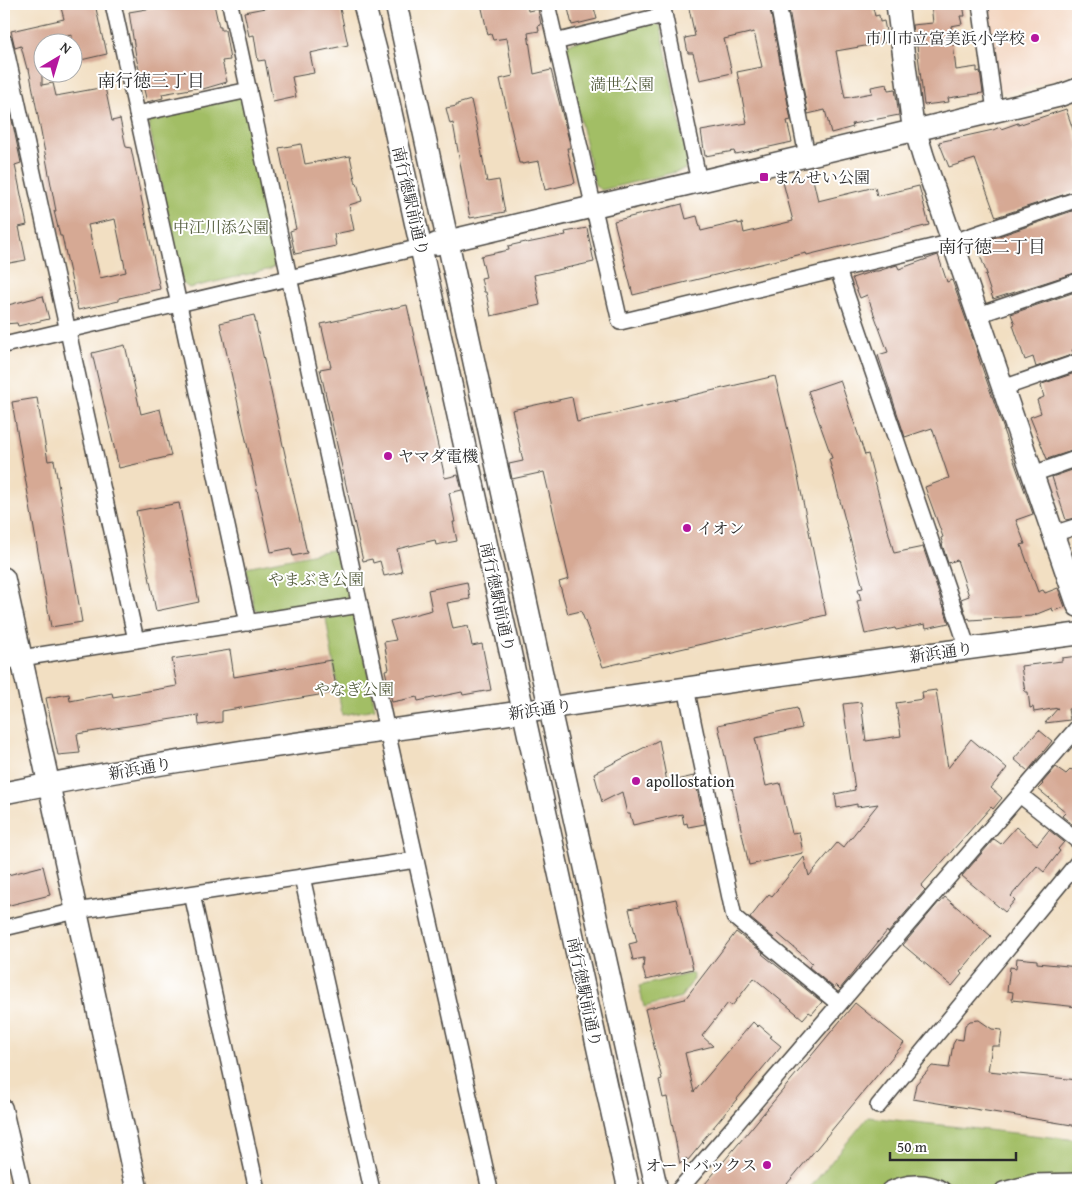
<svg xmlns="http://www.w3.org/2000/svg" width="1082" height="1194" font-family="'Gentium Book Plus','Noto Serif JP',serif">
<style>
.built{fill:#f3d4be}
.green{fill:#a2be65;stroke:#667448}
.building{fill:#d6a994;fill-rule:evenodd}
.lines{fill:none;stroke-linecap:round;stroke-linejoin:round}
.street-casing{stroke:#494642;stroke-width:18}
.secondary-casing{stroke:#494642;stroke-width:24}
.street{stroke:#fff;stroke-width:15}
.secondary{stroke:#fff;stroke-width:21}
.poi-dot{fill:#b5179e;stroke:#fff;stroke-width:2}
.labels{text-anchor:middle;stroke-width:4;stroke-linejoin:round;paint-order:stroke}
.poi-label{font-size:16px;fill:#2b2b2b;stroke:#fff;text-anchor:start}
.park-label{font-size:16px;fill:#555e3f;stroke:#fff}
.street-label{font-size:16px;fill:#2b2b2b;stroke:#fff}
.neighbourhood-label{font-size:18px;fill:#2b2b2b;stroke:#fff}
</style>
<rect width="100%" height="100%" fill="#fff"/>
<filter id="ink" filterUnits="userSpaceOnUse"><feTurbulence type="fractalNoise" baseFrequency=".02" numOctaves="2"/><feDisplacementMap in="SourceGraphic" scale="10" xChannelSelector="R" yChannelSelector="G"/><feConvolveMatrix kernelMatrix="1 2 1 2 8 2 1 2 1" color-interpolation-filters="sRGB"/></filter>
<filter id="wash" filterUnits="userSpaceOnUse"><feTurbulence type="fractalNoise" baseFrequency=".0096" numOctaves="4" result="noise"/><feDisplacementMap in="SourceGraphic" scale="20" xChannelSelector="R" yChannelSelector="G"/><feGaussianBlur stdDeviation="1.12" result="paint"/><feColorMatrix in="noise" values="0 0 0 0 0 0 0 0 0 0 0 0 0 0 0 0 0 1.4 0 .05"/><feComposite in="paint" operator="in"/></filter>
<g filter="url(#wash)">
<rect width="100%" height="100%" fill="#f2dfc2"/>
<!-- built -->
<polygon class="built" points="987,4 1078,4 1078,72 1045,83 1005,93 998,88"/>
<!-- green -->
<g class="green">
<polygon points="655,22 661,27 688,164 684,170 602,190 595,186 564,49 567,44"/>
<polygon points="237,96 244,101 278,262 271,269 189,288 182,283 148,120 152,115"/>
<polygon points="341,548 350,593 345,600 261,613 254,608 246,567"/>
<polygon points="351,613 357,619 375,709 342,715 326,618"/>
<polygon points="693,973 694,979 681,997 644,1007 639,986"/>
<polygon points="868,1117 1078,1140 1078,1190 808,1190"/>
</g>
<g id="blocks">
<!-- building -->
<g class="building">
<path d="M60 4H95L103 40H104L107 54 72 62V35L42 41V85L53 83 56 96 105 87 112 121 120 119 126 147 131 148 160 289 119 298V301L78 310 62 236H60L54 211H56L29 69H27L21 46 15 48 11 31 64 19ZM115 219 126 272 100 278 88 225Z"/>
<polygon points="176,4 214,4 219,27 221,27 221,30 225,30 230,60 222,61 227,82 203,89 202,87 162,94 163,98 147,102 136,57 129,12"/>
<polygon points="270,4 339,4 348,45 310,53 314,73 292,77 296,97 273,102 265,60 258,61 254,35 249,36 244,12 270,7"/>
<polygon points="481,4 527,4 528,11 538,9 541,25 538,26 539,31 528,33 534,74 551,70 570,144 570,148 567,148 575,183 545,190 539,161 522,164 522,163 519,163 500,79 513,76 507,38 493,40 491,34 488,35"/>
<polygon points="567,4 593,4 597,19 572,25"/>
<polygon points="688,4 769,4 791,120 787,121 792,142 747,152 735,154 734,151 705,156 701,131 747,123 737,72 762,67 754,32 724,39 732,73 700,80 693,53 688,53 685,38 695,36"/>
<polygon points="788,4 872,4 875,16 879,15 880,22 884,21 888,42 836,51 845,98 872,93 871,87 887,84 888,90 895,89 899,115 852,124 853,127 831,133 825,110 808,114"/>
<polygon points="931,4 963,4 965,16 960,16 962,24 951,26 956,70 977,67 977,72 980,71 983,93 948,98 949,102 924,105 917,46 915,46 912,25 933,23"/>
<polygon points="471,100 477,127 487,182 499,180 505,212 470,218 453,123 450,124 446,108 457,106 457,104"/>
<polygon points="4,106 9,106 21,163 15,165 27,225 19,227 26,260 4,264"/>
<polygon points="1066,109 1078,144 1078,190 996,217 975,159 949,167 939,142 993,130 1000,127 1001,129 1018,123 1018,125"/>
<polygon points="301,144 305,164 350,156 356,184 357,183 362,201 349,205 354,230 334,234 336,246 295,254 290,231 296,229 279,148"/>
<polygon points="812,175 818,201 875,187 877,196 919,186 929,225 807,255 806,253 633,295 614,221 682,204 686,219 697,216 701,231 738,222 738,224 742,223 744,233 793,221 783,182"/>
<polygon points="1078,209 1078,272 993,299 985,275 987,274 976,244"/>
<polygon points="587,228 594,262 534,275 540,305 491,316 486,292 484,292 481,278 486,277 481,256 509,250 508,246 526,242 527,243 566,235 565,232"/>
<polygon points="938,255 947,282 952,280 979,356 978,356 1004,430 1003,430 1033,514 1016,520 1025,544 1021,545 1038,592 1043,590 1045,593 1058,588 1065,607 1053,611 1052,608 1032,616 970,620 969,618 967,619 961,599 969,596 957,560 948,563 942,544 943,544 941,538 943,537 925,487 949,478 932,428 905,437 878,355 888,352 867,295 860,298 852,278 874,271 878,271 897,265 899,269"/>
<polygon points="1078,291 1078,347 1072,350 1074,354 1036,367 1033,357 1025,360 1013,325 1015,324 1011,314"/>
<polygon points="43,296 49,319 18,326 17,323 4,324 4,306"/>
<polygon points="407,305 445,478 458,475 462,490 449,493 455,522 453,522 457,541 436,545 435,540 397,549 402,572 384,576 380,561 373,563 372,559 363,561 320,369 331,367 321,324"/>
<polygon points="254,315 307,553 293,556 291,548 271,552 220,323"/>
<polygon points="125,345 141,414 160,409 171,456 119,468 92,353"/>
<polygon points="1078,372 1078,449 1047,459 1030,417 1041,413 1037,400 1044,397 1041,386 1042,385 1042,384"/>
<polygon points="775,376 792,447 826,615 603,667 581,611 568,614 559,582 569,579 544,472 512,479 509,464 523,461 512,410 572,397 577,422"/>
<polygon points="840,380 865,455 868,454 894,553 923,547 940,597 942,606 943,605 949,623 926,628 925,624 896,630 895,628 865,634 857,601 861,600 858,589 863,588 829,459 832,458 808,391"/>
<polygon points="37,398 48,461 54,460 82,622 51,627 12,402"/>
<polygon points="1078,468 1078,517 1066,520 1052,477"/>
<polygon points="179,503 199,602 156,611 136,511"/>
<polygon points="467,582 470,599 447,603 453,629 468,626 472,646 482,644 491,690 463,695 462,692 418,701 417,697 392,702 385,670 389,669 384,642 396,640 390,621 432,610 428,590"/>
<polygon points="230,650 234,677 331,660 337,692 222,711 222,722 199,725 198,715 77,734 80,753 58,755 46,698 69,694 70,701 112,693 113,697 177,686 172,659"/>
<polygon points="1078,656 1078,708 1068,709 1070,720 1045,723 1058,708 1034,712 1033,707 1030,708 1028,692 1025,692 1021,666 1062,661 1062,658"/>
<polygon points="936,690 948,768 971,739 984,750 985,749 1007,768 991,788 1002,798 993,809 991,807 921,886 925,890 888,933 887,931 840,989 836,985 834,988 809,967 812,963 778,934 774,938 750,918 758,908 757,908 769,894 772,896 804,857 809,876 837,843 843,848 878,804 857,807 857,804 837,808 835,794 855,790 843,704 861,702 866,741 901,736 896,703 923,699 922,692"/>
<polygon points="797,708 802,728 755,738 766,786 780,783 792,833 799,832 803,853 749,865 718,725"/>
<polygon points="1039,730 1052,741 1028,771 1014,759"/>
<polygon points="659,740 667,782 694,776 705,824 688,827 687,823 684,824 682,814 633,825 630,814 627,814 622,792 602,802 594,773"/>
<polygon points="1056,767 1066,774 1071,769 1078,775 1078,827 1077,828 1062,816 1066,812 1038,789 1043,784 1042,783"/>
<polygon points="1016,827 1037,845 1049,830 1064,842 1058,849 1060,851 1044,872 1037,866 1011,896 1015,900 1005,912 962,876 994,839 1001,844"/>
<polygon points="43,866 50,895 6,906 4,898 4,876"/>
<polygon points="945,897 991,936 960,972 962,974 952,986 903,945 939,902 940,903"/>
<polygon points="676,899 693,969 646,980 643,969 644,958 633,960 629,944 637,942 629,909"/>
<polygon points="736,932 763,953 762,954 822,1002 812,1014 809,1012 803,1019 754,978 732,1006 728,1003 702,1036 713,1046 685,1053 694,1092 753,1022 758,1027 759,1025 772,1036 770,1037 781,1046 702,1141 703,1142 688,1160 686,1158 680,1164 667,1097 663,1098 659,1080 662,1079 645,1009 685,999"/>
<polygon points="1017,958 1037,960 1037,963 1078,967 1078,1007 1012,1000 1013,992 1007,991 1010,967 1016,968"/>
<polygon points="855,1003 904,1043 782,1190 700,1190"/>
<polygon points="979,1020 992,1029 1002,1030 1000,1046 992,1046 988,1071 1078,1080 1078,1126 913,1099 916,1084 932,1066 949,1068 953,1044 956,1039 963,1040 965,1025 970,1021"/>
</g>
</g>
</g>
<g filter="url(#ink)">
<use href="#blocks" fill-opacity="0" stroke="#494642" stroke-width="1"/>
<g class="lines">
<!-- street casing -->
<g class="street-casing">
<g id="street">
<polyline points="113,4 176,291 248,623"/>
<polyline points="230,4 387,731 490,1190"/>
<polyline points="547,4 620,322 953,242 1078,199"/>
<polyline points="662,4 699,182"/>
<polyline points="778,4 807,156"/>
<polyline points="980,4 995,111"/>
<polyline points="4,41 136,640"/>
<polyline points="555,42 664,15"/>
<polyline points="137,114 249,90"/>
<polyline points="838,270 968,649"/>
<polyline points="978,315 1078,281"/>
<polyline points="4,345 421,247"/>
<polyline points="1003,388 1078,362"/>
<polyline points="1033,474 1078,458"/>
<polyline points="1053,534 1078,526"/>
<polyline points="4,662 21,658 360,605"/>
<polyline points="686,688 734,917 839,1004"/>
<polyline points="1020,795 1078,841"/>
<polyline points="302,877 372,1190"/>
<polyline points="192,894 257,1190"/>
<polyline points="4,928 76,911 416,860"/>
<polyline points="878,1106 1078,862"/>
<polyline points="4,1107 23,1190"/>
<polyline points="679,1190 1078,727"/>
<path d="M889 1190C906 1181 927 1180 943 1190"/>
<polyline points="1003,1190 1034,1182 1078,1181"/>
</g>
</g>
<!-- secondary casing -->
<g class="secondary-casing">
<g id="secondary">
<polyline points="364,4 385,85 629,1190"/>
<polyline points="396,4 544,683 657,1190"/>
<polyline points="897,4 912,119 923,156 1078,606"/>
<polyline points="436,244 1017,106 1059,96 1078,89"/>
<polyline points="4,578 137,1190"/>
<path d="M4 793C175 758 348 736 521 712 707 685 892 658 1078 634"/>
</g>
</g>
<!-- street -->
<use href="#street" class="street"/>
<!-- secondary -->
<use href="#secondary" class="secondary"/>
</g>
</g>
<!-- markers -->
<g class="poi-dot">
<circle cx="1035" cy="38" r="5"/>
<rect x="759" y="172" width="10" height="10" rx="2.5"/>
<circle cx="388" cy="456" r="5"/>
<circle cx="687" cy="528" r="5"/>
<circle cx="636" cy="781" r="5"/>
<circle cx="767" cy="1165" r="5"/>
</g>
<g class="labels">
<!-- poi labels -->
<g class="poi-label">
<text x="1025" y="44" text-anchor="end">市川市立富美浜小学校</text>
<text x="774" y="183">まんせい公園</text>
<text x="398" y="462">ヤマダ電機</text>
<text x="697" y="534">イオン</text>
<text x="646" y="787">apollostation</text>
<text x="757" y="1171" text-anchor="end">オートバックス</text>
</g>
<!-- park labels -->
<g class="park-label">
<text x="622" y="90">満世公園</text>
<text x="221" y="233">中江川添公園</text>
<text x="316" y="585">やまぶき公園</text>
<text x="354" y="695">やなぎ公園</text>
</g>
<!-- street labels -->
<g class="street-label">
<text transform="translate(411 201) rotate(77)" y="6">南行徳駅前通り</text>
<text transform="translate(498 597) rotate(78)" y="6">南行徳駅前通り</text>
<text transform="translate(941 652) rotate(-8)" y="6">新浜通り</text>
<text transform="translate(540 709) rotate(-8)" y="6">新浜通り</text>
<text transform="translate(140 768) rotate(-10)" y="6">新浜通り</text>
<text transform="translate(585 992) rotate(78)" y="6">南行徳駅前通り</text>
</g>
<!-- neighbourhood labels -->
<g class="neighbourhood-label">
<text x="151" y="87">南行徳三丁目</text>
<text x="992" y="253">南行徳二丁目</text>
</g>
</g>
<!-- margin -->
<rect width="1082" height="1194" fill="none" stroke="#fff" stroke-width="20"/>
<!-- north arrow -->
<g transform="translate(58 58) rotate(38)"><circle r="24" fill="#ffffff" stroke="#aaaaaa"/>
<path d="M0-4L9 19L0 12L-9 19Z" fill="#b5179e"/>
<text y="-8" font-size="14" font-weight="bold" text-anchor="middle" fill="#2b2b2b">N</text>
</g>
<!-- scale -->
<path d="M890 1152v8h126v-8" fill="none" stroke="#2b2b2b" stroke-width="2.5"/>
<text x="897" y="1152" font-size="15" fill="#2b2b2b" stroke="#ffffff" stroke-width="4" paint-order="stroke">50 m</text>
</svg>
